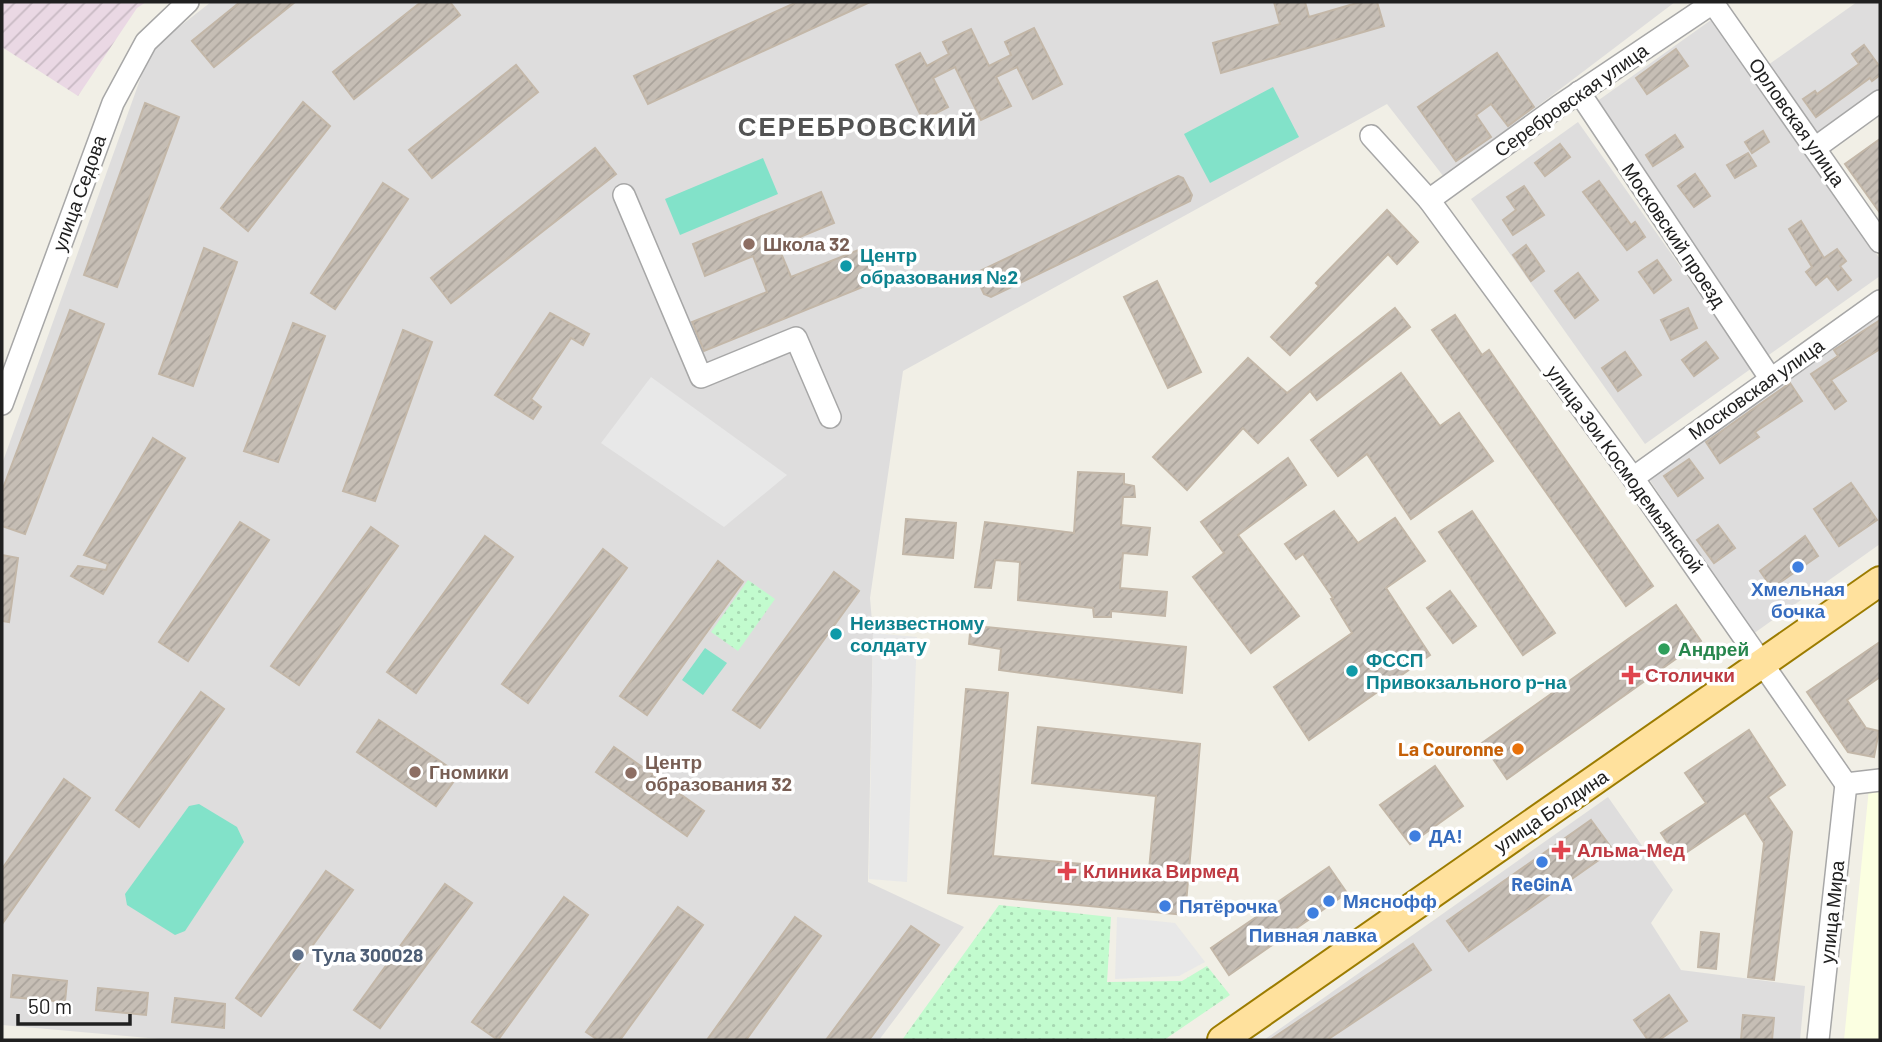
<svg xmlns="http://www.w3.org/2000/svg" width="1882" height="1042" font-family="Barlow,sans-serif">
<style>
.residential{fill:#dedddd}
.industrial{fill:url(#industrial-furrows)}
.education{fill:#fbffe1}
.park{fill:url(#park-dots)}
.pitch{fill:#82e2c9}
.parking{fill:#e8e8e8}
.building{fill:url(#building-hatch);stroke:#c3b7a8;stroke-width:2}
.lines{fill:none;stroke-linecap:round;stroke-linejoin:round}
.minor-casing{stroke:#a7a7a7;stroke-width:24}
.major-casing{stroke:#9c7c00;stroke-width:32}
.minor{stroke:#fff;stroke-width:21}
.major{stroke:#ffe19d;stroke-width:28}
.education-dot{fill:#8d6e63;stroke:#fff;stroke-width:2.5}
.culture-dot{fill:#0f9aa8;stroke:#fff;stroke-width:2.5}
.shop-dot{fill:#3f7fe0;stroke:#fff;stroke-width:2.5}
.leisure-dot{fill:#2e9e5b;stroke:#fff;stroke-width:2.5}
.health-dot{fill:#e0444e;stroke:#fff;stroke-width:2.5}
.food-dot{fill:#e8710a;stroke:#fff;stroke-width:2.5}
.service-dot{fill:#5c6f8a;stroke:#fff;stroke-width:2.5}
.labels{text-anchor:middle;stroke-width:7;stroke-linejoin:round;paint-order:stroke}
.street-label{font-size:19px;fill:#202020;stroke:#fff}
.education-label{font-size:19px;font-weight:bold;fill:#785e54;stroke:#fff;text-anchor:start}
.culture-label{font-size:19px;font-weight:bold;fill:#0d838f;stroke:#fff;text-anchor:start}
.shop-label{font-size:19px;font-weight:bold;fill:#366cbe;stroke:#fff}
.leisure-label{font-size:19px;font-weight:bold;fill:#27864d;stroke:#fff;text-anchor:start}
.health-label{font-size:19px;font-weight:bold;fill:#be3a42;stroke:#fff;text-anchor:start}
.food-label{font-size:19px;font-weight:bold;fill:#c56008;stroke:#fff;text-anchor:end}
.service-label{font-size:19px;font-weight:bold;fill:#4e5e75;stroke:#fff;text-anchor:start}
.district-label{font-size:26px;font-weight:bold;letter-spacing:2px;fill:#535353;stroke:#fff}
</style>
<defs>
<pattern id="industrial-furrows" width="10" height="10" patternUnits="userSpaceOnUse" patternTransform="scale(1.75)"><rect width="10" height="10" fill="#ead8e4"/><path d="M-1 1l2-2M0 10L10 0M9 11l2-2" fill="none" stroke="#c8b9c3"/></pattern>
<pattern id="park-dots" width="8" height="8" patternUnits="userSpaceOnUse" patternTransform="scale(1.75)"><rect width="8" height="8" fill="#c2fbce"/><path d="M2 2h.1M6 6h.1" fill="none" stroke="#a6d7b1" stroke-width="1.8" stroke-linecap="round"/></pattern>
<pattern id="building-hatch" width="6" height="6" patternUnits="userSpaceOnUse" patternTransform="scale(1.75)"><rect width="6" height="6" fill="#c6beb5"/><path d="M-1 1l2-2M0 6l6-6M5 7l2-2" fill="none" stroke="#aaa39b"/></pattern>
</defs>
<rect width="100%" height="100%" fill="#f1efe6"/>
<!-- residential -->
<g class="residential">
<polygon points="211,2 1675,2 1444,177 1387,104 903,371 870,598 873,633 868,882 964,927 879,1040 171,1040 2,1025 2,464 151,49"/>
<polygon points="1857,2 1880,2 1880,95 1820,138 1768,65"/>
<polygon points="1711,20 1880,259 1880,276 1766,357 1589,107"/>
<polygon points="1578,122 1752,368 1645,444 1471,199"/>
<polygon points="1880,310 1880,544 1753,634 1647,476"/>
<polygon points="1608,797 1673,890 1651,923 1681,970 1805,986 1800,1040 1264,1040"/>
</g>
<!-- industrial -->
<polygon class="industrial" points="2,2 146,2 137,8 78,96 2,47"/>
<!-- education -->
<polygon class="education" points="1869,788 1880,789 1880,1040 1844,1040"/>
<!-- park -->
<g class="park">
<polygon points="748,580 775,599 738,651 711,632"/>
<polygon points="999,905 1111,917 1107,982 1182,981 1207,966 1230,995 1164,1040 902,1040"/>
</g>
<!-- pitch -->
<g class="pitch">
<polygon points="1273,87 1299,137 1210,183 1184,134"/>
<polygon points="763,158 778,194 680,235 665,199"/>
<polygon points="705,648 727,663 703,695 682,680"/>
<polygon points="199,804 237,827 244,842 185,931 175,935 127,905 125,894 189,806"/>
</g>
<!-- parking -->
<g class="parking">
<polygon points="651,377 787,475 724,527 601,443"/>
<polygon points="873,633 917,637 907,882 869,879"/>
<polygon points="1117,917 1175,923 1205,962 1179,976 1115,979"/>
</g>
<!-- building -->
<g class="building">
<polygon points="240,2 295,2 214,67 192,41"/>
<polygon points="421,2 450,2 460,15 354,99 333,72"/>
<polygon points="797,2 870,2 648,104 634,76"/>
<polygon points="1274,2 1305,2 1309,17 1360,2 1377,2 1384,26 1221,73 1213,43 1280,24"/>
<polygon points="1034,28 1062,84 1033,99 1017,67 996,77 1011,106 981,120 955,67 933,78 948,107 923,120 896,65 920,53 927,66 949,54 943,42 971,29 989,66 1011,55 1005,42"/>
<polygon points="1864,45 1880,67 1880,75 1872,81 1870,78 1816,117 1803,99 1815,91 1817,94 1859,64 1852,54"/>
<polygon points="1676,49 1688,66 1647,94 1636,78"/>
<polygon points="1497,53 1534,107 1508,126 1491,104 1476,115 1491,137 1456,161 1418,107"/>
<polygon points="516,65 538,92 432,178 409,150"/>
<polygon points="303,102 330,126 248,231 221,208"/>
<polygon points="145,103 179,117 117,287 84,275"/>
<polygon points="1763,131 1769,142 1752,153 1745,142"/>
<polygon points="1675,135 1683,147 1653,166 1646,155"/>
<polygon points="1880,139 1880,213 1845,164"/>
<polygon points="1560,144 1570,157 1545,176 1535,163"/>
<polygon points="595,148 616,174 451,303 431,278"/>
<polygon points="1748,153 1756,166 1735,178 1727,165"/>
<polygon points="1695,174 1710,196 1694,207 1678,186"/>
<polygon points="1178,176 1183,178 1192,195 1190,201 991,297 984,294 977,279 978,272"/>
<polygon points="1599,181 1631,225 1635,222 1645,237 1627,250 1583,192"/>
<polygon points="383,183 408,199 335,309 311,293"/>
<polygon points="1524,186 1544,215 1513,235 1503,220 1516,210 1507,197"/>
<polygon points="821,192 834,223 778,246 791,277 866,247 880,280 704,351 692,322 767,292 753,256 705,276 693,244"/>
<polygon points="1387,210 1418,242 1397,264 1388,254 1290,355 1271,337 1319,286 1316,283"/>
<polygon points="1801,221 1824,258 1837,249 1846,261 1840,266 1851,280 1838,290 1827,276 1816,285 1806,272 1812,267 1789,229"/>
<polygon points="1526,245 1544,271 1531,281 1513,255"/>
<polygon points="204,248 237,262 193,386 159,374"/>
<polygon points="1657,260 1671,280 1654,293 1639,272"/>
<polygon points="1578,273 1598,300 1575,318 1555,291"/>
<polygon points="1157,281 1201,372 1168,388 1124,297"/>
<polygon points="1395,308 1410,327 1317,400 1310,391 1258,443 1243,428 1187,490 1153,457 1248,358 1287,393"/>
<polygon points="1688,308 1697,328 1671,340 1661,320"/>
<polygon points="70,310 104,324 25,534 2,526 2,491"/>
<polygon points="550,313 589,334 583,345 571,338 531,399 541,407 533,419 495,395"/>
<polygon points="1455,315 1482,355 1489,350 1653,586 1626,606 1432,330"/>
<polygon points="1880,320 1880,349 1831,380 1846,401 1835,409 1811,374 1838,356 1834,350"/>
<polygon points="293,323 325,336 278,462 244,451"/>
<polygon points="403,330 432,342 375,501 343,491"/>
<polygon points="1706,342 1718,358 1694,376 1682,360"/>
<polygon points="1625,352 1641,375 1618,391 1602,368"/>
<polygon points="1401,373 1440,426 1459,413 1493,461 1411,519 1367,454 1338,476 1311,440"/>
<polygon points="1790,383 1802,401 1755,432 1759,437 1720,463 1706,442"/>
<polygon points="153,438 185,458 103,594 71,576 78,566 106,570 108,564 84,555"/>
<polygon points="1288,458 1306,485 1238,535 1299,616 1251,653 1193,577 1224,553 1201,522"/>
<polygon points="1689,459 1703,478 1678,496 1664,476"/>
<polygon points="1078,472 1124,474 1124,484 1134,486 1135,497 1123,497 1121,525 1150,528 1147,555 1123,553 1120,588 1167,592 1165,616 1111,611 1111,617 1094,617 1093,608 1018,600 1020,562 995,560 991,588 975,587 985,522 1074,533"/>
<polygon points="1851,483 1877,520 1839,546 1814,509"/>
<polygon points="1334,511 1358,543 1395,518 1425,561 1386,588 1430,655 1309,740 1274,687 1352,633 1331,599 1333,598 1303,554 1296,559 1285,544"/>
<polygon points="1472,511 1555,633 1523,655 1439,532"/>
<polygon points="906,519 956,523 953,558 903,554"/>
<polygon points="240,522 269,540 188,661 159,642"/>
<polygon points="1718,525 1735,548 1714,563 1697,540"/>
<polygon points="371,527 398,546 299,685 271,666"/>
<polygon points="485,536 513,557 416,693 387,672"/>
<polygon points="1805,536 1818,556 1772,588 1760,571"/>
<polygon points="603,549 627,568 528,703 502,684"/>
<polygon points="2,555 18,558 9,622 2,621"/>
<polygon points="718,561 743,582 647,715 620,696"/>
<polygon points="834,572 859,591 760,728 733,710"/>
<polygon points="1450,591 1476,626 1453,643 1427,608"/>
<polygon points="1676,605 1701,641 1507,779 1482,743"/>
<polygon points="971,623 986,627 1186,647 1182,693 999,670 1001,649 969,644"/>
<polygon points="1880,642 1880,677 1847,700 1866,728 1879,731 1874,757 1848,752 1807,692"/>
<polygon points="966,689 1008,693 993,856 1149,870 1156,796 1032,783 1038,727 1200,744 1185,915 948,893"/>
<polygon points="201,692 224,709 139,827 116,810"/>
<polygon points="379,720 459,774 436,806 357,752"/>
<polygon points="1749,730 1785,785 1768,797 1792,832 1774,980 1748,977 1764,843 1745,813 1678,858 1661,833 1706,803 1685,773"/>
<polygon points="614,747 704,811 687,836 596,772"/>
<polygon points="1435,766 1463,806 1410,844 1380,805"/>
<polygon points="64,779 90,798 2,924 2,869"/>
<polygon points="1591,820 1613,850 1469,951 1447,921"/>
<polygon points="1329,867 1347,893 1229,975 1211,948"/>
<polygon points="326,871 353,890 261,1016 236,998"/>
<polygon points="445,884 472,903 380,1028 354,1010"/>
<polygon points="564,897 588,915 498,1040 472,1022"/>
<polygon points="678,907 703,925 620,1040 598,1040 586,1032"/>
<polygon points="795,917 821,936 746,1040 707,1040"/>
<polygon points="911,926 939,945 869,1040 826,1040"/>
<polygon points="1701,932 1719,934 1716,969 1698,967"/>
<polygon points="1413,944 1431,970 1372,1010 1327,1040 1270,1040"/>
<polygon points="13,975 67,981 65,1002 11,997"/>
<polygon points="98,988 148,993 146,1015 96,1010"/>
<polygon points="1669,995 1687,1021 1659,1040 1648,1040 1634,1020"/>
<polygon points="175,998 225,1004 224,1028 172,1022"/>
<polygon points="1743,1015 1774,1018 1772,1040 1741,1040"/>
</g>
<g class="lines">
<!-- minor casing -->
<g class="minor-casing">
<g id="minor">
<polyline points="1713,3 1880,242"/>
<polyline points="1579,92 1770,378"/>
<polyline points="1371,136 1429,200 1633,478 1846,784"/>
<polyline points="1815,148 1880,101"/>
<polyline points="624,195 701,377 796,338 830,417"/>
<polyline points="1429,200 1559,106 1714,2"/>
<polyline points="2,404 113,103 146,42 188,2"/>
<polyline points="1633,478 1880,301"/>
<polyline points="1846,784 1880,780"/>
<polyline points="1818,1040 1846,784"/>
</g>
</g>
<!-- major casing -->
<g class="major-casing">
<polyline id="major" points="1222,1040 1880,581"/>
</g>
<!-- minor -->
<use href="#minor" class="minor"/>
<!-- major -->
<use href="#major" class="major"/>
</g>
<!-- markers -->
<g class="education-dot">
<circle cx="749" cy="244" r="7"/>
<circle cx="415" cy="772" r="7"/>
<circle cx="631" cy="773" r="7"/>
</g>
<g class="culture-dot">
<circle cx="846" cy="266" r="7"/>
<circle cx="836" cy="634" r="7"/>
<circle cx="1352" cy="671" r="7"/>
</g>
<g class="shop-dot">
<circle cx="1798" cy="567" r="7"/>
<circle cx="1415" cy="836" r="7"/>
<circle cx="1542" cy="862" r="7"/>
<circle cx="1329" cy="901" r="7"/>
<circle cx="1165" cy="906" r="7"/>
<circle cx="1313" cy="913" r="7"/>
</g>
<circle class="leisure-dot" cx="1664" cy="649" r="7"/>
<g class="health-dot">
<path d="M1627.5 664.5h7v7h7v7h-7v7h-7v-7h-7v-7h7z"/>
<path d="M1557.5 839.5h7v7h7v7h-7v7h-7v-7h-7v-7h7z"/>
<path d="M1063.5 860.5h7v7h7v7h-7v7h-7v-7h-7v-7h7z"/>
</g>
<circle class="food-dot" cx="1518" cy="749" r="7"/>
<circle class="service-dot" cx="298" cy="955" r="7"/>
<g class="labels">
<!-- street labels -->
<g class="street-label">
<text transform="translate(1571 100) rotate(-35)" y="7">Серебровская улица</text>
<text transform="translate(1797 122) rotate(55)" y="7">Орловская улица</text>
<text transform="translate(79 193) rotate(-70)" y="7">улица Седова</text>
<text transform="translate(1674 235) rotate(56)" y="7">Московский проезд</text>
<text transform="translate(1756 389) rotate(-35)" y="7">Московская улица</text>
<text transform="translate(1625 469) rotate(54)" y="7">улица Зои Космодемьянской</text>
<text transform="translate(1551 811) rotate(-34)" y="7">улица Болдина</text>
<text transform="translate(1832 912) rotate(-84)" y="7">улица Мира</text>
</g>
<!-- education labels -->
<g class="education-label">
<text x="763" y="251">Школа 32</text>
<text x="645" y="769">Центр<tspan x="645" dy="22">образования 32</tspan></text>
<text x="429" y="779">Гномики</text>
</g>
<!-- culture labels -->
<g class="culture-label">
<text x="860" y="262">Центр<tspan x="860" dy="22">образования №2</tspan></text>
<text x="850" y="630">Неизвестному<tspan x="850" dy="22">солдату</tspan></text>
<text x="1366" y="667">ФССП<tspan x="1366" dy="22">Привокзального р-на</tspan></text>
</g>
<!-- shop labels -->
<g class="shop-label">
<text x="1798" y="596">Хмельная<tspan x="1798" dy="22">бочка</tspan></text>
<text x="1429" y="843" text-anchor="start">ДА!</text>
<text x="1542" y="891">ReGinA</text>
<text x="1343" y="908" text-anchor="start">Мяснофф</text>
<text x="1179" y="913" text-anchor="start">Пятёрочка</text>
<text x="1313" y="942">Пивная лавка</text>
</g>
<!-- leisure labels -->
<g class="leisure-label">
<text x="1678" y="656">Андрей</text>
</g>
<!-- health labels -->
<g class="health-label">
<text x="1645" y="682">Столички</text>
<text x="1577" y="857">Альма-Мед</text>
<text x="1083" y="878">Клиника Вирмед</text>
</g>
<!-- food labels -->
<g class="food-label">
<text x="1504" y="756">La Couronne</text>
</g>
<!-- service labels -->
<g class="service-label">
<text x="312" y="962">Тула 300028</text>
</g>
<!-- district labels -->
<g class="district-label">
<text x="858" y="136">СЕРЕБРОВСКИЙ</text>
</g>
</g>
<!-- border -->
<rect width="1882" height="1042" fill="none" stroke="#202020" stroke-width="7"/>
<!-- scale -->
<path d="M18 1014v10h112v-10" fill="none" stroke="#202020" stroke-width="3.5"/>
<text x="28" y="1014" font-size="21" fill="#202020" stroke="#ffffff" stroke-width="5" paint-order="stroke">50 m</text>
</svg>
